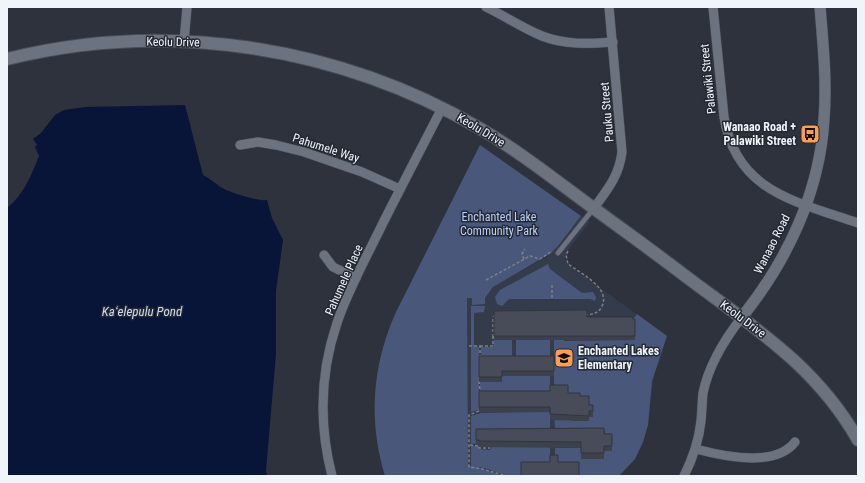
<svg xmlns="http://www.w3.org/2000/svg" width="865" height="483" font-family="'Roboto Condensed',sans-serif">
<style>
.built{fill:#343b4b}
.green{fill:#49577a}
.water{fill:#091538}
.lines{fill:none;stroke-linecap:round;stroke-linejoin:round}
.service-casing{stroke:#4a4e57;stroke-width:6}
.minor-casing{stroke:#4a4e57;stroke-width:10}
.tertiary-casing{stroke:#4a4e57;stroke-width:12}
.secondary-casing{stroke:#4a4e57;stroke-width:14}
.path{stroke:#7b8088;stroke-width:1.5;stroke-dasharray:3 2;stroke-linecap:butt}
.service{stroke:#6d727f;stroke-width:4.5}
.minor{stroke:#6d727f;stroke-width:9}
.tertiary{stroke:#6d727f;stroke-width:11}
.secondary{stroke:#6d727f;stroke-width:12}
.wall{fill:#3d414c}
.building{fill:#474c58;stroke:#32353e}
.labels{text-anchor:middle;stroke-width:3;stroke-linejoin:round;paint-order:stroke}
.street-label{font-size:12px;fill:#f0f4fb;stroke:#232832}
.poi-label{font-size:12px;font-weight:bold;fill:#f0f4fb;stroke:#232832;text-anchor:end}
.park-label{font-size:12px;fill:#bdd0f9;stroke:#232832}
.water-label{font-size:13px;font-style:italic;fill:#cfdcf8;stroke:#232832}
</style>
<rect width="100%" height="100%" fill="#2d323c"/>
<!-- built -->
<polygon class="built" points="581,216 590,222 567,251 565,257 566,263 667,336 653,380 648,425 643,442 635,459 619,476 467,476 467,298 486,298 490,290 497,284 546,257 558,246"/>
<!-- green -->
<g class="green">
<path d="M480 145 581 216 558 246 551 253 493 287 485 298V304L472 305V298H467L468 465 471 466V446H479V449L490 450 491 447H550V467C538 471 523 478 510 476 499 474 489 468 477 467L504 476H385C368 421 372 365 396 312Z"/>
<polygon points="548,264 550,269 582,293 593,292 596,297 595,301 590,299 509,299 502,306 497,304 495,297 500,290"/>
<polygon points="471,306 485,306 484,312 474,313 474,346 479,347 479,410 471,412"/>
<polygon points="637,314 667,336 652,381 648,425 643,442 635,459 619,476 579,476 558,467 555,460 555,448 581,448 581,459 604,459 604,451 612,451 612,439 605,438 605,431 555,431 554,402 572,421 589,421 554,398 554,320 564,341 635,340 631,321"/>
<polygon points="494,340 512,340 512,361 481,361 481,347 493,347"/>
<rect x="516" y="340" width="34" height="21"/>
<polygon points="502,376 550,376 550,397 480,397 480,382 501,382"/>
<polygon points="550,412 550,434 471,444 471,416 481,413"/>
</g>
<!-- water -->
<path class="water" d="M185 105 203 175C209 178 214 182 219 186 225 191 259 202 267 200L272 218 283 240 276 291V354L266 470 267 476H7V208C23 196 32 174 39 156L35 147 37 145 33 139 41 133 55 115 64 110 85 107Z"/>
<g class="lines">
<!-- service casing -->
<g class="service-casing">
<polyline id="service" points="558,253 594,208"/>
</g>
<!-- minor casing -->
<g class="minor-casing">
<g id="minor">
<path d="M486 7C505 16 522 28 542 36 565 45 589 44 613 42"/>
<path d="M713 7 724 117C736 192 797 202 858 223"/>
<polyline points="184,42 187,7"/>
<polyline points="240,145 258,142 276,145 304,152 362,172 400,189"/>
<path d="M594 208C608 189 619 176 622 152L609 7"/>
<polyline points="324,255 333,267 356,278"/>
<path d="M696 449C722 456 775 468 795 442"/>
<path d="M332 476C319 425 320 373 337 323 348 290 366 258 381 227 401 187 422 147 442 108"/>
<path d="M684 476C693 458 699 440 701 421 702 412 702 402 703 393 709 364 724 340 742 317"/>
</g>
</g>
<!-- tertiary casing -->
<g class="tertiary-casing">
<path id="tertiary" d="M742 317C787 261 820 192 824 119 827 82 823 44 820 7"/>
</g>
<!-- secondary casing -->
<g class="secondary-casing">
<path id="secondary" d="M7 59C166 19 338 46 479 128 519 151 555 180 592 207 623 230 654 252 684 275 750 325 815 364 858 440"/>
</g>
<!-- path -->
<g class="path">
<path d="M568 251 566 255 568 264C580 273 611 288 602 306 599 313 594 314 587 315"/>
<polyline points="524,259 522,254 525,249"/>
<polyline points="486,280 530,256 540,259 552,251"/>
<polyline points="552,285 552,298"/>
<polyline points="493,337 493,317 495,315"/>
<polyline points="469,346 480,346 480,357"/>
<polyline points="480,346 493,346 493,337 494,337"/>
<polyline points="479,381 480,391"/>
<polyline points="479,411 469,415 469,467 482,469 507,476"/>
<polyline points="470,445 479,446 479,448 490,448"/>
</g>
<!-- service -->
<use href="#service" class="service"/>
<!-- minor -->
<use href="#minor" class="minor"/>
<!-- tertiary -->
<use href="#tertiary" class="tertiary"/>
<!-- secondary -->
<use href="#secondary" class="secondary"/>
</g>
<!-- wall -->
<g class="wall">
<polygon points="494,311 587,317 635,319 635,340 494,340"/>
<polygon points="479,356 554,356 554,376 502,376 502,382 479,382"/>
<polygon points="479,391 568,393 580,396 589,405 593,405 593,417 589,417 589,421 550,420 550,412 479,412"/>
<polygon points="476,429 612,440 612,451 604,451 604,459 581,459 581,448 479,447 479,445 476,445"/>
</g>
<!-- building -->
<g class="building">
<polygon points="587,310 587,317 633,317 633,319 635,319 635,336 494,336 494,311"/>
<polygon points="479,356 554,356 554,371 502,371 502,377 479,377"/>
<polygon points="550,385 568,385 568,393 580,393 580,396 589,396 589,405 593,405 593,411 589,411 589,416 550,414 550,407 479,407 479,391 550,391"/>
<polygon points="604,428 604,434 612,434 612,446 604,446 604,453 581,453 581,442 479,441 479,440 476,440 476,429"/>
<polygon points="550,455 558,455 558,462 579,462 579,476 521,476 521,462 550,462"/>
</g>
<!-- icons -->
<defs>
<g id="bus-square" transform="scale(1)"><rect x="-9" y="-9" width="18" height="18" rx="4" fill="#fc9d53" stroke="#232832"/><path d="M-5-6H5V4H4V6H2V4H-2V6H-4V4H-5ZM-3.5-4V0h7V-4ZM-3.5 1.2v1.5H-2V1.2ZM2 1.2v1.5H3.5V1.2Z" fill="#111"/></g>
<g id="school-square" transform="scale(1)"><rect x="-9" y="-9" width="18" height="18" rx="4" fill="#fc9d53" stroke="#232832"/><path d="M0-5L7-2L0 1L-7-2ZM-4 1L0 2.5L4 1V4Q0 6-4 4Z" fill="#111"/></g>
</defs>
<g fill-rule="evenodd">
<use href="#bus-square" x="810" y="134"/>
<use href="#school-square" x="564" y="358"/>
</g>
<g class="labels">
<!-- street labels -->
<g class="street-label">
<text transform="translate(173 42) rotate(1)" y="4">Keolu Drive</text>
<text transform="translate(708 79) rotate(-96)" y="4">Palawiki Street</text>
<text transform="translate(607 112) rotate(-95)" y="4">Pauku Street</text>
<text transform="translate(481 130) rotate(31)" y="4">Keolu Drive</text>
<text transform="translate(326 148) rotate(18)" y="4">Pahumele Way</text>
<text transform="translate(772 244) rotate(-63)" y="4">Wanaao Road</text>
<text transform="translate(344 280) rotate(-66)" y="4">Pahumele Place</text>
<text transform="translate(743 319) rotate(37)" y="4">Keolu Drive</text>
</g>
<!-- poi labels -->
<g class="poi-label">
<text x="796" y="131">Wanaao Road +<tspan x="796" dy="14">Palawiki Street</tspan></text>
<text x="578" y="355" text-anchor="start">Enchanted Lakes<tspan x="578" dy="14">Elementary</tspan></text>
</g>
<!-- park labels -->
<g class="park-label">
<text x="499" y="221">Enchanted Lake<tspan x="499" dy="14">Community Park</tspan></text>
</g>
<!-- water labels -->
<g class="water-label">
<text x="142" y="316">Kaʻelepulu Pond</text>
</g>
</g>
<!-- border -->
<rect width="865" height="483" fill="none" stroke="#f0f4fb" stroke-width="16"/>
</svg>
